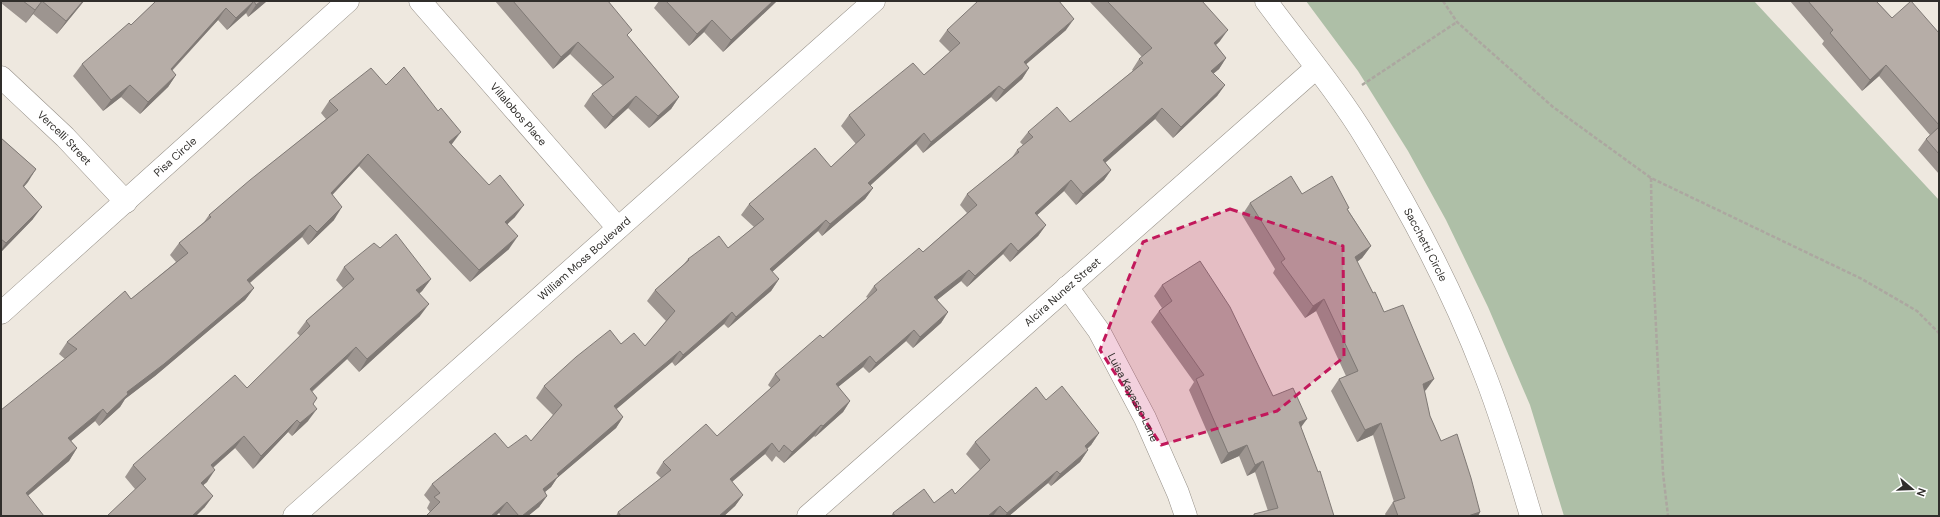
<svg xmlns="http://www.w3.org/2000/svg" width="1940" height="517" font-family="'DM Sans',sans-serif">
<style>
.green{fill:#aebfa7}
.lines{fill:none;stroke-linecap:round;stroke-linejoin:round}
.minor-casing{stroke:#958f87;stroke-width:23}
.path{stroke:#aca7a0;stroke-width:2.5;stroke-dasharray:4 2;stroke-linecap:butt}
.minor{stroke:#fff;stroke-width:22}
.wall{fill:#9d9590}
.shaded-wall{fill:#7f7975}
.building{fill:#b6ada7;stroke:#7f7975}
.marked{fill:#c2185b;fill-opacity:0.2;stroke:#c2185b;stroke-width:3;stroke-dasharray:8 5;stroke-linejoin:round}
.labels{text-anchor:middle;stroke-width:3.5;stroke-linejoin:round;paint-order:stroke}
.street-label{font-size:11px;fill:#302e2b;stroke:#fff}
</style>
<rect width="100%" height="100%" fill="#eee8df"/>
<!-- green -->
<polygon class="green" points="1306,1 1754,1 1939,200 1939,516 1564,516 1530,405 1488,307 1446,220 1408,151 1358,71"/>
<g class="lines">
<!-- minor casing -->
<g class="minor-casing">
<g id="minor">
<path id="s1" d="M420 1 618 228"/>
<path id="s2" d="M1266 1C1300 47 1338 92 1367 140 1413 215 1454 294 1485 375 1503 421 1517 469 1531 516"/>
<path id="s3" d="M1 77 65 137 126 202"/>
<path id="s4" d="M1067 287 1099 331 1145 418 1178 493 1186 516"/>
<path id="s5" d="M1 313 348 1"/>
<path id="s6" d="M294 516 874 1"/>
<path id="s7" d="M808 516 1316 68"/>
</g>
</g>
<!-- path -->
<g class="path">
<polyline points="1443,1 1457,22 1553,107 1651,178 1862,279 1917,311 1939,333"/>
<polyline points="1362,85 1457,22"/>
<polyline points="1651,178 1652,243 1663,473 1668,516"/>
</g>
<!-- minor -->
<use href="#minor" class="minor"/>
</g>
<!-- wall -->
<g class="wall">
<polygon points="1,1 84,1 57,34 33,14 26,23 1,3"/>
<polygon points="156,1 267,1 248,17 246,13 227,30 218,20 172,71 176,75 168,87 140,114 121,97 103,111 73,76 82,64 131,25"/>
<polygon points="495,1 608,1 628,36 679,97 671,109 649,128 628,108 605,129 584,106 592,94 603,86 570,54 553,69"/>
<polygon points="659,1 777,1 723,52 704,32 689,46 654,8"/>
<polygon points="1091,1 1202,1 1220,41 1216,45 1226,58 1219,69 1213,74 1225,85 1217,96 1173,138 1155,119 1105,162 1111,170 1104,180 1076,205 1064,191 1037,215 1046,225 1038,236 1010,262 1003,254 967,287 961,281 937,300 948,312 941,323 913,348 906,341 869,373 863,367 838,387 850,401 843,412 815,437 814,436 784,463 776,456 772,462 765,454 732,482 743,495 735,506 724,516 616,516 618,512 661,478 656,473 663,462 717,436 771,388 768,385 775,374 823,338 868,298 866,297 874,286 923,252 967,213 960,205 967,194 1011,159 1017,150 1023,145 1020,142 1028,132 1070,122 1133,71 1132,70 1139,59 1142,57 1090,2"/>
<polygon points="1790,1 1876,1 1892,18 1939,33 1939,174 1918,150 1926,139 1930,135 1879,76 1862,91 1822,44 1824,41"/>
<polygon points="947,30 1066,30 1026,64 1029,68 1022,79 996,102 991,97 923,153 916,144 870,185 873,188 865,199 822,236 818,231 772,272 779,279 771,291 728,328 724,324 675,366 672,362 616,409 623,417 616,428 557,478 551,487 545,492 547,496 539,507 528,516 501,516 499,513 430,512 427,508 430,502 424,495 432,484 508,448 531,441 553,415 536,398 544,386 621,344 645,346 666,321 647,301 655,290 684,264 688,259 728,248 754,227 741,215 749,204 831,167 856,144 841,126 849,115 924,75 950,52 939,41"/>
<polygon points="386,85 452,145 515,217 507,224 509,249 470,282 359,166 333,194 334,220 308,245 302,237 250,283 254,288 245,300 155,376 125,399 120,407 99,426 95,421 71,441 77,448 69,461 1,516 65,359 59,354 67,342 131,299 176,262 170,255 179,243 204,222 209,215 326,119 321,113 329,101"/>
<polygon points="1,138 36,169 23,187 33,219 1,252"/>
<polygon points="1250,203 1348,210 1371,246 1362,258 1357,262 1373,293 1426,390 1424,391 1430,416 1441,441 1480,512 1478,516 1386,516 1385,514 1393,502 1394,502 1373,435 1357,442 1331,391 1339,379 1346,376 1316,311 1305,318 1273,273 1275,269 1242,215"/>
<polygon points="380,248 431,279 422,291 419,294 420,316 359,372 347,359 312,392 317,398 313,404 308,421 292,436 288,432 253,469 235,448 213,468 207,482 203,485 213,496 204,508 135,489 125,477 133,465 247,388 300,336 297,333 306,321 343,288 336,280 344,267"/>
<polygon points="1162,285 1273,396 1301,427 1334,516 1252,516 1254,514 1268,511 1255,472 1247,476 1239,456 1221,464 1189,390 1194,382 1151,322 1159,311 1162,308 1154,296"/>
<polygon points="1046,400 1099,433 1091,445 1087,449 1088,450 1080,462 1051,486 1048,483 1009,516 891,516 893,513 934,503 955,494 980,470 966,454 975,442"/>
</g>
<!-- shaded-wall -->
<g class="shaded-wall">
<polygon points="42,1 33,14 26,23 35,10"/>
<polygon points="83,1 84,1 57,34 66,21"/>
<polygon points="254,1 246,13 227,30 236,18"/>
<polygon points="261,1 267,1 248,17 256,5"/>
<polygon points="773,1 777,1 723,52 731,40"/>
<polygon points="226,8 218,20 162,81 171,69"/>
<polygon points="1074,19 1066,30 1016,73 1024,62"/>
<polygon points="712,20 704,32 689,46 697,34"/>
<polygon points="1228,30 1220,41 1206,54 1214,43"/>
<polygon points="578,42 570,54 553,69 561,57"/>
<polygon points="1226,58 1219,69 1203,82 1211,71"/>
<polygon points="1886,65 1879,76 1862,91 1870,80"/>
<polygon points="1029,68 1022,79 996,102 1004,90"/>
<polygon points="176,75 168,87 140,114 148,102"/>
<polygon points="130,85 121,97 103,111 111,100"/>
<polygon points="1225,85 1217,96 1173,138 1181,127"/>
<polygon points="999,86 991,97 923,153 931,142"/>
<polygon points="636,96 628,108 605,129 613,117"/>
<polygon points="679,97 671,109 649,128 658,116"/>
<polygon points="1162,108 1155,119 1096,171 1103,160"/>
<polygon points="461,132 452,144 441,155 449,142"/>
<polygon points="924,133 916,144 861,194 868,183"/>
<polygon points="368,154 359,166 323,205 331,193"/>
<polygon points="36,169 28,182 14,199 23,186"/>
<polygon points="1111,170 1104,180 1076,205 1083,194"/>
<polygon points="1071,180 1064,191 1027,224 1035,213"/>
<polygon points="873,188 865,199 822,236 830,224"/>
<polygon points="524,205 515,217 497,234 505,222"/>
<polygon points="42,207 33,219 1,252 1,250 6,243"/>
<polygon points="342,207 334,220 308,245 317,232"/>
<polygon points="826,220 818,231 763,280 770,269"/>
<polygon points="310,225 302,237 239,292 247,280"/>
<polygon points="1046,225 1038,236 1010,262 1018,251"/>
<polygon points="518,236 509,249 470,282 479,270"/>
<polygon points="1011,243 1003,254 967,287 975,276"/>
<polygon points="1371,246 1362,258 1347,269 1355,257"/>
<polygon points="969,270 961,281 927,308 934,297"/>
<polygon points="431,279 422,291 408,302 416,290"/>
<polygon points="779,279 771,291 728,328 736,317"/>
<polygon points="254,288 245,300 155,376 125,399 120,407 99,426 107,414 127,392"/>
<polygon points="1324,299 1316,311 1305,318 1313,306"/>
<polygon points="429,304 420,316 359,372 367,359"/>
<polygon points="732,312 724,324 675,366 683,355"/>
<polygon points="948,312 941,323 913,348 920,337"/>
<polygon points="914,330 906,341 869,373 876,363"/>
<polygon points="356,347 347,359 301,401 310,389"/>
<polygon points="680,351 672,362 606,418 614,406"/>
<polygon points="870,356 863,367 828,395 836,384"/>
<polygon points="1434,379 1426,390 1415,396 1423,384"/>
<polygon points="850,401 843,412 815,437 823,426"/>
<polygon points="103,409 95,421 60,450 68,438"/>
<polygon points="317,409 308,421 292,436 300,423"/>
<polygon points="623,417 616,428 557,478 551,487 535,500 543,489 557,474"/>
<polygon points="1307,419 1299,430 1299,422"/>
<polygon points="297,420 288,432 253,469 261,456"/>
<polygon points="1381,423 1373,435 1357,442 1365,430"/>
<polygon points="821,425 814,436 784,463 792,452"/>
<polygon points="1099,433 1091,445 1077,458 1085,446"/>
<polygon points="244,436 235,448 202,477 211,465"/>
<polygon points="772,443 765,454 722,490 730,479"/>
<polygon points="1247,445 1239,456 1221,464 1228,453"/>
<polygon points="77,448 69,461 17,505 26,493"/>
<polygon points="1088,450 1080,462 1051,486 1060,474"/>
<polygon points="1263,461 1255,472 1247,476 1255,465"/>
<polygon points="215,470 207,482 192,495 201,483"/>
<polygon points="1057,471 1048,483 1009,516 1005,516 1007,513"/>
<polygon points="743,495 735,506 724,516 719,516"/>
<polygon points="213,496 204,508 196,516 192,516"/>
<polygon points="547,496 539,507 528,516 522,516"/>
<polygon points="507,502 499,513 496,516 491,516"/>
<polygon points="1000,506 993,516 988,516"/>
<polygon points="1480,512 1478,516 1468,516"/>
</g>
<!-- building -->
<g class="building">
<polygon points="23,1 83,1 66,21 42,1 35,10"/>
<polygon points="156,1 261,1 256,5 254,1 236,18 226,8 171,69 176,75 148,102 130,85 111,100 82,64 129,23 131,25"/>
<polygon points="513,1 608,1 632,30 627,35 679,97 658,116 636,96 613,117 592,94 614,77 578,42 561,57"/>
<polygon points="666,1 773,1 731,40 712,20 697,34"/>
<polygon points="978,1 1059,1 1074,19 1024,62 1029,68 1004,90 999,86 931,142 924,133 868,183 873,188 830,224 826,220 770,269 779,279 736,317 732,312 683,355 680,351 614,406 623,417 557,474 559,476 543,489 547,496 522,516 519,516 507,502 491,516 426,516 440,502 434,497 440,493 432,484 495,433 508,448 526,435 531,441 562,405 544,386 576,357 610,330 621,344 634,333 645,346 675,311 655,290 689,260 688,259 719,236 728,248 764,219 749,204 815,148 831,167 865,135 849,115 913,63 924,75 960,43 947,30"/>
<polygon points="1107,1 1202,1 1228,30 1214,43 1226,58 1211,71 1225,85 1181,127 1162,108 1103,160 1111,170 1083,194 1071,180 1035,213 1046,225 1018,251 1011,243 975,276 969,270 934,297 948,312 920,337 914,330 876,363 870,356 836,384 850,401 823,426 821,425 792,452 784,445 779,452 772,443 730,479 743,495 719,516 621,516 618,512 671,470 663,462 706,424 717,436 780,380 775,374 820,335 823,338 877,290 874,286 919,248 923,252 977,205 967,194 1019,152 1017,150 1033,137 1028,132 1057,107 1070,122 1143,63 1139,59 1152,48"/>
<polygon points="1808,1 1876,1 1892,18 1911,1 1939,33 1939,125 1886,65 1870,80 1830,33 1833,30"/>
<polygon points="404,67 438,111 441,108 461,132 449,142 489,185 500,175 524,205 505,222 518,236 479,270 368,154 331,193 342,207 317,232 310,225 247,280 254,288 164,364 127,392 128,394 107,414 103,409 68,438 77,448 26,493 44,516 1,516 1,410 77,349 67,342 125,291 131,299 188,253 179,243 211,217 209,215 250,180 338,110 329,101 371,68 386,85"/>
<polygon points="1939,127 1939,154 1926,139"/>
<polygon points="1,138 36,169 23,186 42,207 6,243 1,239"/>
<polygon points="1291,176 1302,194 1332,176 1349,208 1347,209 1371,246 1355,257 1373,293 1375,292 1384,312 1403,305 1434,379 1423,384 1430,416 1441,441 1457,434 1471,478 1480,512 1468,516 1398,516 1393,502 1405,498 1381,423 1365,430 1339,379 1358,371 1324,299 1313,306 1281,262 1285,259 1250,203"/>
<polygon points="396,234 431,279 416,290 429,304 367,359 356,347 310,389 317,398 313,404 317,409 300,423 297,420 261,456 244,436 211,465 215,470 201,483 213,496 192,516 107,516 146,479 133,465 235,375 247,388 310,326 306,321 354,279 344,267 374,243 380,248"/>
<polygon points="1200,261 1230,307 1273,396 1293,388 1307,419 1299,422 1318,472 1320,471 1334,516 1255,516 1254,514 1278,508 1263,461 1255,465 1247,445 1228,453 1196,379 1204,375 1159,311 1172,301 1162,285"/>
<polygon points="1062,386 1099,433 1085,446 1088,450 1060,474 1057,471 1007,513 1000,506 988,516 895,516 893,513 924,489 934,503 952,489 955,494 990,460 975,442 1036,387 1046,400"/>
</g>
<!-- marked area -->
<path class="marked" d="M1230 209 1343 246 1344 357 1277 411 1161 445 1100 350 1143 242Z"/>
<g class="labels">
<!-- street labels -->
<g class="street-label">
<text dy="4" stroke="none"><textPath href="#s1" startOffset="150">Villalobos Place</textPath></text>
<text dy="4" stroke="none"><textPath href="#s3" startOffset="88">Vercelli Street</textPath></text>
<text dy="4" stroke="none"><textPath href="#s5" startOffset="234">Pisa Circle</textPath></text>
<text dy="4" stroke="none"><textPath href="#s2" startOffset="292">Sacchetti Circle</textPath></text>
<text dy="4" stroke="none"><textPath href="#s6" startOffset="388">William Moss Boulevard</textPath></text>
<text dy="4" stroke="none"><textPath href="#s7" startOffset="339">Alcira Nunez Street</textPath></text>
<text dy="4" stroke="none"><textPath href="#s4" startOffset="129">Luisa Kayasso Lane</textPath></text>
</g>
</g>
<!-- border -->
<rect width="1940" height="517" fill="none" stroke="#302e2b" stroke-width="4"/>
<!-- north arrow -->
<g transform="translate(1912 489) rotate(109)" stroke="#ffffff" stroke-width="3" paint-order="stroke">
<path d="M0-3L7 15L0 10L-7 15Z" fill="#302e2b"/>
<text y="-6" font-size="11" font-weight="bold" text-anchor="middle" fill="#302e2b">N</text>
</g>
</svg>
